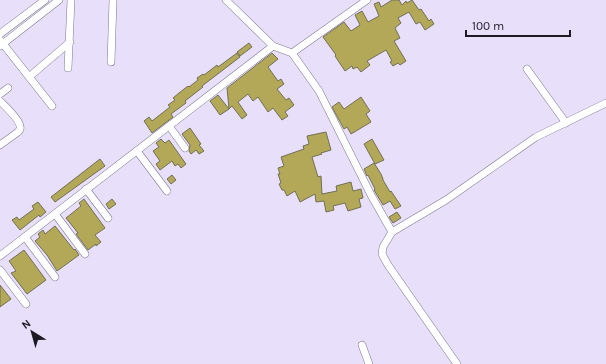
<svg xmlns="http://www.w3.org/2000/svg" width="606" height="364" font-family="Karla,sans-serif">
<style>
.building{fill:#b2a857;stroke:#716f56}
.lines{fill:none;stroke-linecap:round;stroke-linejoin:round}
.minor-casing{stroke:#7e778f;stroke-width:8}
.minor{stroke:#fff;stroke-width:7}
</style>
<rect width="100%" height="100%" fill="#e8e0fb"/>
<!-- building -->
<g class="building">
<polygon points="392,0 399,0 402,5 406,1 407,3 412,0 419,10 421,9 429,21 431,19 434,24 425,30 420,22 416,24 409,12 398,18 401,23 395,28 400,38 394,41 406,61 400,65 398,63 393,66 390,62 392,61 386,50 367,61 370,65 361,72 357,67 353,69 352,66 345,71 335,56 336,55 323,37 344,22 351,31 360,25 355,15 362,11 368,22 379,16 374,4 379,2 381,7"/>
<polygon points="249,43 252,47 240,56 237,52"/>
<polygon points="237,53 240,57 202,86 203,87 185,101 186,103 171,114 173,117 152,133 144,121 149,117 152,121 170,107 168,105 175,100 173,98 179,93 188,86 189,87 198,80 197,78 203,74 204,75 217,65 218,67"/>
<polygon points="272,53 278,59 268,67 278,81 281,79 284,84 277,89 286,100 289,98 294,105 285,112 288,116 282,120 273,108 268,112 258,97 253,101 248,94 238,102 247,115 242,119 232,106 229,109 227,88"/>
<polygon points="218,95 229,109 220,115 210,101"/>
<polygon points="361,97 370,111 366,114 371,122 351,134 347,127 344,129 332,107 339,102 344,109"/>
<polygon points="190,128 201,144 199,145 204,151 199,154 196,150 191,154 189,151 190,145 182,134"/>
<polygon points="326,132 331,150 321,153 322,154 312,157 318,177 321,176 322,194 337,191 336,186 351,182 353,191 361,189 363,198 359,199 361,207 348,211 345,203 333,206 334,210 326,212 324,201 316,202 315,194 300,202 295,191 287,196 284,190 282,190 279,184 281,183 278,174 280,174 278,168 284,166 281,157 304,149 303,146 309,144 307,136"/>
<polygon points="161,139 165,143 169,140 186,164 181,168 178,164 175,166 172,161 160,170 156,164 160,161 153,151 159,147 156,143"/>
<polygon points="372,139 384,160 375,164 364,144"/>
<polygon points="100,159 105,166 55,202 51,197"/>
<polygon points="374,163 381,174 383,179 383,180 390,192 391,191 401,206 395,209 390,201 383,205 374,190 375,189 368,175 367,176 364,169"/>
<polygon points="172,175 176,180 171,184 167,179"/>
<polygon points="84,199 105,228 95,235 101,242 96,246 96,244 88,250 76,234 78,233 66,218 81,206 79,203"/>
<polygon points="112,199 116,204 109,209 106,204"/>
<polygon points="38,202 46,212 40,217 39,215 20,230 12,220 17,217 19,220 34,209 32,206"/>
<polygon points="397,212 401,218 393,223 389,217"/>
<polygon points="55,226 74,250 75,249 79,255 57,271 47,255 35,241 40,237 38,234 43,230 45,234"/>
<polygon points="24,250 46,280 27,294 11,273 16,271 9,261"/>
<polygon points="0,285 11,299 0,307"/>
</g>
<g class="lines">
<!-- minor casing -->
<g class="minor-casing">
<g id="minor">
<polyline points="226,0 273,46 292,53 319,91 371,195 392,232 383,247 382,254 388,265 457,364"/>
<polyline points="0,34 45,0"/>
<polyline points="0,40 52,106"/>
<polyline points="0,46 59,0"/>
<polyline points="292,53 367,0"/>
<polyline points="111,62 113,0"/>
<polyline points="68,68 71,0"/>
<polyline points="527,69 566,123"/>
<polyline points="29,77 70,42"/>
<polyline points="0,94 8,88"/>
<path d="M0 101C5 106 19 119 20 126 21 130 20 129 18 132L0 145"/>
<polyline points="169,126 185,148"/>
<polyline points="137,151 167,191"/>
<polyline points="86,189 108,218"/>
<polyline points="55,214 85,254"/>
<polyline points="392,232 446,200 536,137 606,103"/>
<polyline points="25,237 55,277"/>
<polyline points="0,256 273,46"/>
<polyline points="0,270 26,304"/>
<polyline points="362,345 369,364"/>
</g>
</g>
<!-- minor -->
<use href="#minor" class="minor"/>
</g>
<!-- north arrow -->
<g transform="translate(32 332) rotate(323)" stroke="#e8e0fb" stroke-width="3" paint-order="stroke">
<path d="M0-3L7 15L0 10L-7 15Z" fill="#1d1a24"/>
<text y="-6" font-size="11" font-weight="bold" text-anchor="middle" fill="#1d1a24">N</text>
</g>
<!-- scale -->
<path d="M466 30v6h104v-6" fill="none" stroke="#1d1a24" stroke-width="2"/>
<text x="472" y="30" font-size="12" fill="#1d1a24" stroke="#e8e0fb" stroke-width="3" paint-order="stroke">100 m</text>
</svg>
